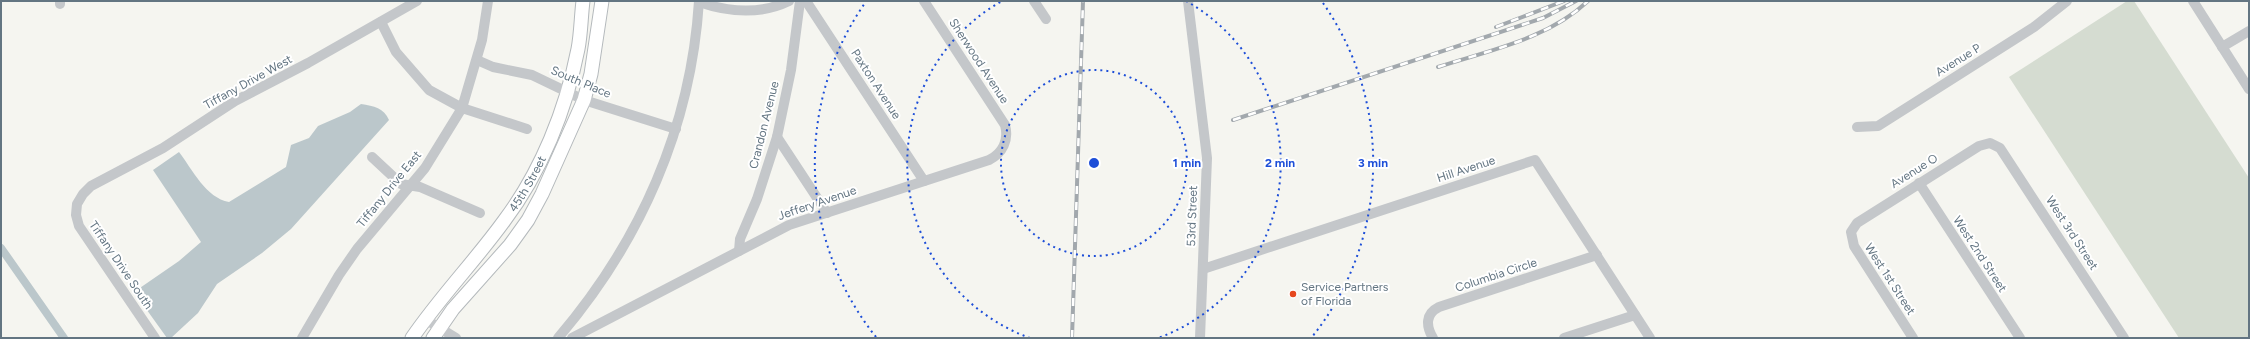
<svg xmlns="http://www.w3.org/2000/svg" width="2250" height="339" font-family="Figtree,sans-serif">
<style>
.green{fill:#d5dcd1}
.water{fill:#bbc7cb}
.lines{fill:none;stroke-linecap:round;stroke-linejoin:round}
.canal{stroke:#bbc7cb;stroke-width:8}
.major-casing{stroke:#b4b9bc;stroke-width:15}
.minor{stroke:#c4c7ca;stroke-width:10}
.major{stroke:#fff;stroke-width:13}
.rail-casing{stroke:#a2a8ad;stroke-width:4}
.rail{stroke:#fff;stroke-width:2.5;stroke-dasharray:8;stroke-linecap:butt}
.ring{fill:none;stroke:#1d4ed8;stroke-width:2;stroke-dasharray:2 4}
.poi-dot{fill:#e6471e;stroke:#fff;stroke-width:1.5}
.labels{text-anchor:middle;stroke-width:4;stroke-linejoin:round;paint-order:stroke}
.street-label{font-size:12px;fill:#637582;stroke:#fff}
.poi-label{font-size:12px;fill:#637582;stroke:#fff;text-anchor:start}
.centre{fill:#1d4ed8;stroke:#fff;stroke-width:2}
.ring-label{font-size:12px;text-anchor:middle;font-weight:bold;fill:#1d4ed8;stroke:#fff;stroke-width:4;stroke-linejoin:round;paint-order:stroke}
</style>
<rect width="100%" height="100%" fill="#f5f5f0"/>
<!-- green -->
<polygon class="green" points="2127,1 2134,1 2249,178 2249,338 2179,338 2009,77"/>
<!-- water -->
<path class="water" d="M361 104C374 106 384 108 389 120L291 229 262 253 217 284 198 313 171 338H167L134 292 179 261 201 242 153 170 179 152C192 169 206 198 229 202L286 167 291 145 309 138 318 126 350 112Z"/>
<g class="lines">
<!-- canal -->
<polyline class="canal" points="1,248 64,338"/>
<!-- major casing -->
<g class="major-casing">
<g id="major">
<path id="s1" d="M412 338C440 297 475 261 504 221 541 172 566 110 578 49 581 34 581 17 583 1"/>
<polyline points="433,338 453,309 510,245 528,220 542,194 584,100 591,74 602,1"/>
</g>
</g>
<!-- minor -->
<g class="minor">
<polyline points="60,1 60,4"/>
<polyline points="806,1 924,181"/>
<polyline points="1034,1 1046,19"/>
<polyline points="1188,1 1207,158 1200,338"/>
<polyline points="2193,1 2249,89"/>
<path d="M699 2C728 12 760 15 789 1"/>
<polyline points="381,22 396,52 429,90 462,108 527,129"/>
<polyline points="2222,47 2249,31"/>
<polyline points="477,60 493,67 532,75 584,100 676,129"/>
<polyline points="1857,127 1878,126 2034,27 2067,1"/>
<polyline points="777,137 827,213"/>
<polyline points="372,157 401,184 420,187 480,213"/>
<polyline points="1919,183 2020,338"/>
<polyline points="739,251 740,239 757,199 777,137 791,70 800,1"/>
<polyline points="1203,269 1535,160 1650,338"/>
<polyline points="425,319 456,338"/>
<polyline points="155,338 79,226 76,215 77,204 83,194 91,186 163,148 235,101 308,63 417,1"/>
<polyline points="302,338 339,275 357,249 425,168 462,108 482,40 488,1"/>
<path d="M558 338C640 242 691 128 699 1"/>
<path d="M572 338 789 225 989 160C1003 153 1009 140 1005 125L924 1"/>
<path d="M1433 338C1426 326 1425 314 1439 307L1597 255"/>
<polyline points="1564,338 1635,315"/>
<polyline points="1913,338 1854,246 1851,232 1857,223 1979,146 1990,143 2000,148 2124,338"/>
</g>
<!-- major -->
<use href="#major" class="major"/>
<!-- rail casing -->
<g class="rail-casing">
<g id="rail">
<polyline points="1496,27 1564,1"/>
<path d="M1438 67C1490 50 1548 39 1588 1"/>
<polyline points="1233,120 1543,18 1576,1"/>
<polyline points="1072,338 1083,1"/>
</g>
</g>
<!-- rail -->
<use href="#rail" class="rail"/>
</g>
<!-- distance rings -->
<g class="ring">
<circle cx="1094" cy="163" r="93"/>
<path d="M1030 338A186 186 0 0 1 1002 1M1186 1A186 186 0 0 1 1158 338"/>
<path d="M876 337A279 279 0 0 1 865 3M1323 3A279 279 0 0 1 1312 337"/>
</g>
<!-- markers -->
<circle class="poi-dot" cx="1293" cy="294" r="4"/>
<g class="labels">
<!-- street labels -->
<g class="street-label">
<text transform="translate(1958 60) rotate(-32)" y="4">Avenue P</text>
<text transform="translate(979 61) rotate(57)" y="4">Sherwood Avenue</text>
<text transform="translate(248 82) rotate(-29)" y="4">Tiffany Drive West</text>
<text transform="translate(581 82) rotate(23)" y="4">South Place</text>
<text transform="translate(876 84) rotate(57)" y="4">Paxton Avenue</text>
<text transform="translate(764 125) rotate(-76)" y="4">Crandon Avenue</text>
<text transform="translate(1466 169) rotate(-18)" y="4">Hill Avenue</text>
<text transform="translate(1914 171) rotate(-32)" y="4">Avenue O</text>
<text dy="4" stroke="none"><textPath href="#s1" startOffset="193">45th Street</textPath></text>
<text transform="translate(389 189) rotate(-51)" y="4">Tiffany Drive East</text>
<text transform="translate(817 203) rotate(-19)" y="4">Jeffery Avenue</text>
<text transform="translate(1192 216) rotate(-88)" y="4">53rd Street</text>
<text transform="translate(2072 233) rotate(57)" y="4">West 3rd Street</text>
<text transform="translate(1980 254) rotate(57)" y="4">West 2nd Street</text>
<text transform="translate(121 265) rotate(56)" y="4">Tiffany Drive South</text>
<text transform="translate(1496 275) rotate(-18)" y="4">Columbia Circle</text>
<text transform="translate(1890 279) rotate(57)" y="4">West 1st Street</text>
</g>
<!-- poi labels -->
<g class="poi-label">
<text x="1301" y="291">Service Partners<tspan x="1301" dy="14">of Florida</tspan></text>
</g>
</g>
<circle cx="1094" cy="163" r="6" class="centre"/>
<g class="ring-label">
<text x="1187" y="167">1 min</text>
<text x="1280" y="167">2 min</text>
<text x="1373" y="167">3 min</text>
</g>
<!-- border -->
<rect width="2250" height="339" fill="none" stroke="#637582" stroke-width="4"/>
</svg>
